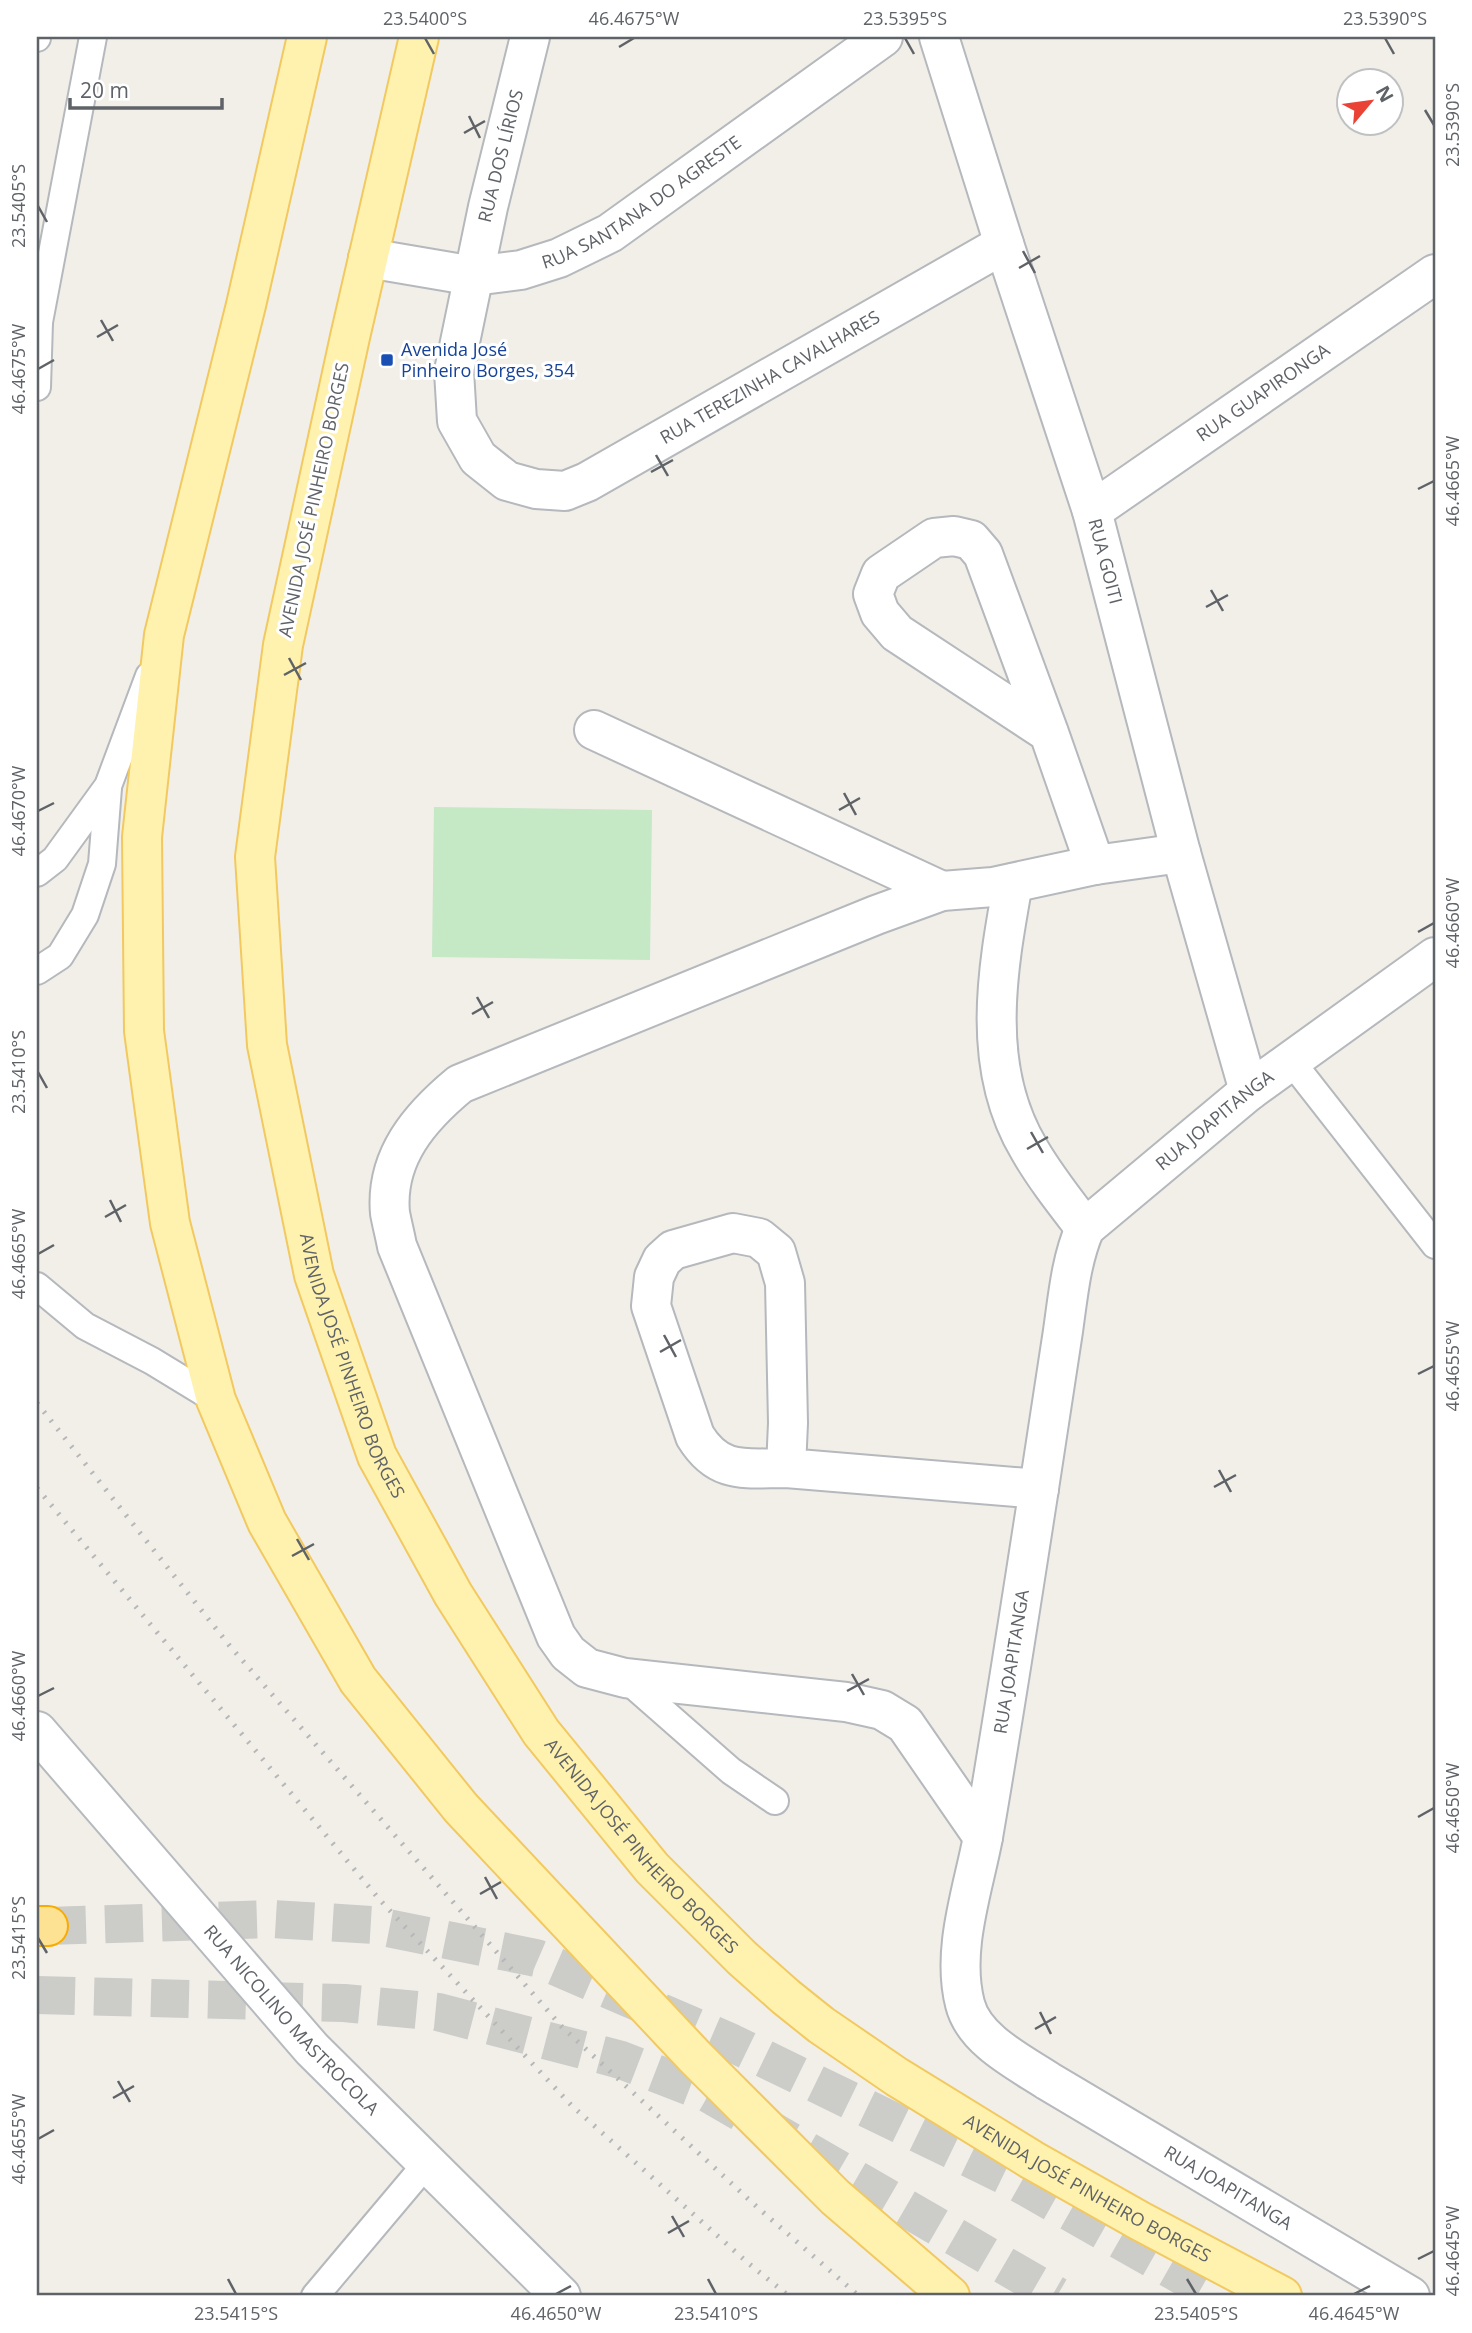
<svg xmlns="http://www.w3.org/2000/svg" width="1472" height="2333" font-family="'Open Sans',sans-serif">
<style>
.green{fill:#c5e8c5}
.lines{fill:none;stroke-linecap:round;stroke-linejoin:round}
.highway-tunnel{stroke:#ccccc8;stroke-width:38;stroke-dasharray:38 19;stroke-linecap:butt}
.lane-casing{stroke:#b5b8bc;stroke-width:30}
.street-casing{stroke:#b5b8bc;stroke-width:42}
.secondary-casing{stroke:#b6babf;stroke-width:42}
.primary-casing{stroke:#f2c960;stroke-width:42}
.highway-casing{stroke:#f9ab00;stroke-width:42}
.lane{stroke:#fff;stroke-width:26}
.street{stroke:#fff;stroke-width:38}
.secondary{stroke:#fff;stroke-width:38}
.primary{stroke:#fff2af;stroke-width:38}
.highway{stroke:#fde293;stroke-width:38}
.rail{stroke:#b6b7b8;stroke-width:5;stroke-dasharray:2 9;stroke-linecap:butt}
.ticks{fill:none;stroke:#5f6368;stroke-width:2.5}
.transit-dot{fill:#1a4fb4;stroke:#fff;stroke-width:2.5}
.labels{text-anchor:middle;stroke-width:6;stroke-linejoin:round;paint-order:stroke}
.street-label{font-size:18px;fill:#5f6368;stroke:#fff}
.transit-label{font-size:18px;fill:#164399;stroke:#fff;text-anchor:start}
.neatline{fill:none;stroke:#5f6368;stroke-width:2.5}
.ticks-label{font-size:18px;text-anchor:middle;fill:#5f6368}
</style>
<rect width="100%" height="100%" fill="#f1efe8"/>
<!-- green -->
<polygon class="green" points="434,807 652,810 650,960 432,957"/>
<g class="lines">
<!-- highway-tunnel -->
<g class="highway-tunnel">
<polyline points="48,1926 273,1919 373,1925 536,1958 732,2043 1008,2177 1218,2296"/>
<polyline points="37,1995 344,2003 438,2012 621,2060 709,2094 1057,2296"/>
</g>
<!-- lane casing -->
<g class="lane-casing">
<g id="lane">
<polyline points="37,38 37,37"/>
<polyline points="37,320 39,322 37,387"/>
<polyline points="39,322 93,37"/>
<polyline points="37,873 55,859 108,786 149,676"/>
<polyline points="37,971 60,956 85,915 102,864 108,788"/>
<polyline points="1291,1061 1435,1245"/>
<polyline points="37,1286 85,1326 152,1361 216,1400"/>
<polyline points="625,1678 731,1771 775,1801"/>
<polyline points="315,2296 427,2163"/>
</g>
</g>
<!-- street casing -->
<g class="street-casing">
<g id="street">
<path id="s1" d="M530 37 488 207 454 371 457 421 478 458 507 481 536 489 565 491 587 482 1004 244"/>
<path id="s2" d="M939 37 1004 244 1092 511 1181 853 1249 1091"/>
<path id="s3" d="M368 258 474 276 521 270 559 258 610 233 883 37"/>
<path id="s4" d="M1092 511 1435 274"/>
<polyline points="594,730 942,891"/>
<polyline points="1049,733 897,633 880,613 873,594 881,574 934,538 954,536 971,540 983,554 1049,733 1095,865"/>
<path d="M1013 883C997 971 980 1067 1029 1149 1045 1177 1065 1202 1085 1228"/>
<path d="M786 1468 788 1423 785 1283 776 1252 759 1238 733 1233 673 1250 662 1260 654 1277 651 1306 695 1436C719 1475 745 1468 786 1468L1039 1489"/>
<path d="M983 1837 905 1724 882 1710 846 1702 625 1678 587 1668 568 1653 556 1636 397 1246C395 1235 392 1224 390 1213 385 1157 420 1117 460 1084L876 915 942 891 993 887 1095 865 1181 853"/>
<path id="s5" d="M1410 2296 1048 2081C1019 2062 974 2040 965 2004 951 1950 973 1890 983 1837 1003 1721 1021 1604 1039 1488 1047 1435 1055 1383 1063 1331 1068 1296 1071 1260 1085 1228L1249 1091 1435 957"/>
</g>
</g>
<!-- secondary casing -->
<g class="secondary-casing">
<g id="secondary">
<path id="s6" d="M37 1731 312 2049 561 2296"/>
</g>
</g>
<!-- primary casing -->
<g class="primary-casing">
<g id="primary">
<polyline points="307,37 246,305 164,635 142,837 144,1031 170,1223 216,1400 267,1522 358,1680 461,1808 695,2057 835,2197 950,2296"/>
<path id="s7" d="M419 37 350 337 283 645 255 857 267 1045 314 1275 377 1456 453 1594 541 1732 652 1868 742 1958 786 1997 821 2025 897 2077 1032 2160 1140 2221 1282 2296"/>
</g>
</g>
<!-- highway casing -->
<g class="highway-casing">
<polyline id="highway" points="37,1926 48,1926"/>
</g>
<!-- lane -->
<use href="#lane" class="lane"/>
<!-- street -->
<use href="#street" class="street"/>
<!-- secondary -->
<use href="#secondary" class="secondary"/>
<!-- primary -->
<use href="#primary" class="primary"/>
<!-- highway -->
<use href="#highway" class="highway"/>
<!-- rail -->
<g class="rail">
<polyline points="37,1403 229,1645 562,2027 757,2207 859,2296"/>
<polyline points="37,1488 379,1899 571,2105 748,2263 789,2296"/>
</g>
</g>
<!-- ticks -->
<path class="ticks" d="M425 38 434 54M905 38 914 54M1385 38 1394 54M619 47 634 38M1425 110 1434 125M469 116 480 138M464 133 485 121M38 206 47 222M1023 251 1035 273M1019 268 1040 256M101 320 113 341M97 337 118 325M38 369 54 360M656 455 668 476M651 472 673 460M1418 489 1434 481M1211 590 1223 611M1206 607 1228 595M289 658 301 680M284 675 306 663M844 793 856 815M839 810 860 798M38 811 54 803M1418 932 1434 923M477 997 489 1018M472 1014 493 1002M38 1072 47 1088M1031 1132 1043 1153M1027 1149 1048 1137M110 1200 121 1222M105 1217 126 1205M38 1254 54 1245M664 1335 676 1357M660 1352 681 1340M1418 1374 1434 1366M1219 1470 1231 1492M1214 1487 1236 1475M297 1539 309 1560M292 1556 314 1544M852 1674 864 1695M847 1691 869 1679M38 1696 54 1688M1418 1817 1434 1808M485 1877 497 1899M480 1894 501 1882M38 1938 47 1953M1040 2012 1051 2034M1035 2029 1056 2017M118 2081 130 2102M113 2098 134 2086M38 2139 54 2130M672 2216 684 2237M668 2233 689 2221M1418 2259 1434 2251M228 2279 236 2294M708 2279 716 2294M1187 2279 1196 2294M556 2294 571 2286M1354 2294 1370 2286"/>
<!-- markers -->
<rect class="transit-dot" x="380" y="353" width="14" height="14" rx="3.5"/>
<g class="labels">
<!-- street labels -->
<g class="street-label">
<text transform="translate(501 156) rotate(-76)" y="6">RUA DOS LÍRIOS</text>
<text dy="6" stroke="none"><textPath href="#s3" startOffset="294">RUA SANTANA DO AGRESTE</textPath></text>
<text dy="6" stroke="none"><textPath href="#s1" startOffset="766">RUA TEREZINHA CAVALHARES</textPath></text>
<text dy="6" stroke="none"><textPath href="#s4" startOffset="208">RUA GUAPIRONGA</textPath></text>
<text transform="translate(314 500) rotate(-78)" y="6">AVENIDA JOSÉ PINHEIRO BORGES</text>
<text dy="6" stroke="none"><textPath href="#s2" startOffset="550">RUA GOITI</textPath></text>
<text dy="6" stroke="none"><textPath href="#s5" startOffset="1493">RUA JOAPITANGA</textPath></text>
<text dy="6" stroke="none"><textPath href="#s7" startOffset="1358">AVENIDA JOSÉ PINHEIRO BORGES</textPath></text>
<text dy="6" stroke="none"><textPath href="#s5" startOffset="884">RUA JOAPITANGA</textPath></text>
<text dy="6" stroke="none"><textPath href="#s7" startOffset="1925">AVENIDA JOSÉ PINHEIRO BORGES</textPath></text>
<text dy="6" stroke="none"><textPath href="#s6" startOffset="385">RUA NICOLINO MASTROCOLA</textPath></text>
<text dy="6" stroke="none"><textPath href="#s7" startOffset="2492">AVENIDA JOSÉ PINHEIRO BORGES</textPath></text>
<text transform="translate(1228 2188) rotate(31)" y="6">RUA JOAPITANGA</text>
</g>
<!-- transit labels -->
<g class="transit-label">
<text x="401" y="356">Avenida José<tspan x="401" dy="21">Pinheiro Borges, 354</tspan></text>
</g>
</g>
<!-- border -->
<rect width="1472" height="2333" fill="none" stroke="#ffffff" stroke-width="77"/>
<!-- north arrow -->
<g transform="translate(1370 102) rotate(61)"><circle r="33" fill="#ffffff" stroke="#bfc1c3" stroke-width="2"/>
<path d="M0-5L12 26L0 18L-12 26Z" fill="#ea4335"/>
<text y="-10" font-size="19" font-weight="bold" text-anchor="middle" fill="#5f6368">N</text>
</g>
<!-- scale -->
<path d="M70 98v10h152v-10" fill="none" stroke="#5f6368" stroke-width="3.5"/>
<text x="80" y="98" font-size="21" fill="#5f6368" stroke="#ffffff" stroke-width="5" paint-order="stroke">20 m</text>
<rect x="38" y="38" width="1396" height="2256" class="neatline"/>
<g class="ticks-label">
<text x="425" y="25">23.5400°S</text>
<text x="634" y="25">46.4675°W</text>
<text x="905" y="25">23.5395°S</text>
<text x="1385" y="25">23.5390°S</text>
<text transform="translate(1453 125) rotate(-90)" y="6">23.5390°S</text>
<text transform="translate(19 206) rotate(-90)" y="6">23.5405°S</text>
<text transform="translate(19 369) rotate(-90)" y="6">46.4675°W</text>
<text transform="translate(1453 481) rotate(-90)" y="6">46.4665°W</text>
<text transform="translate(19 811) rotate(-90)" y="6">46.4670°W</text>
<text transform="translate(1453 923) rotate(-90)" y="6">46.4660°W</text>
<text transform="translate(19 1072) rotate(-90)" y="6">23.5410°S</text>
<text transform="translate(19 1254) rotate(-90)" y="6">46.4665°W</text>
<text transform="translate(1453 1366) rotate(-90)" y="6">46.4655°W</text>
<text transform="translate(19 1696) rotate(-90)" y="6">46.4660°W</text>
<text transform="translate(1453 1808) rotate(-90)" y="6">46.4650°W</text>
<text transform="translate(19 1938) rotate(-90)" y="6">23.5415°S</text>
<text transform="translate(19 2139) rotate(-90)" y="6">46.4655°W</text>
<text transform="translate(1453 2251) rotate(-90)" y="6">46.4645°W</text>
<text x="236" y="2320">23.5415°S</text>
<text x="556" y="2320">46.4650°W</text>
<text x="716" y="2320">23.5410°S</text>
<text x="1196" y="2320">23.5405°S</text>
<text x="1354" y="2320">46.4645°W</text>
</g>
</svg>
